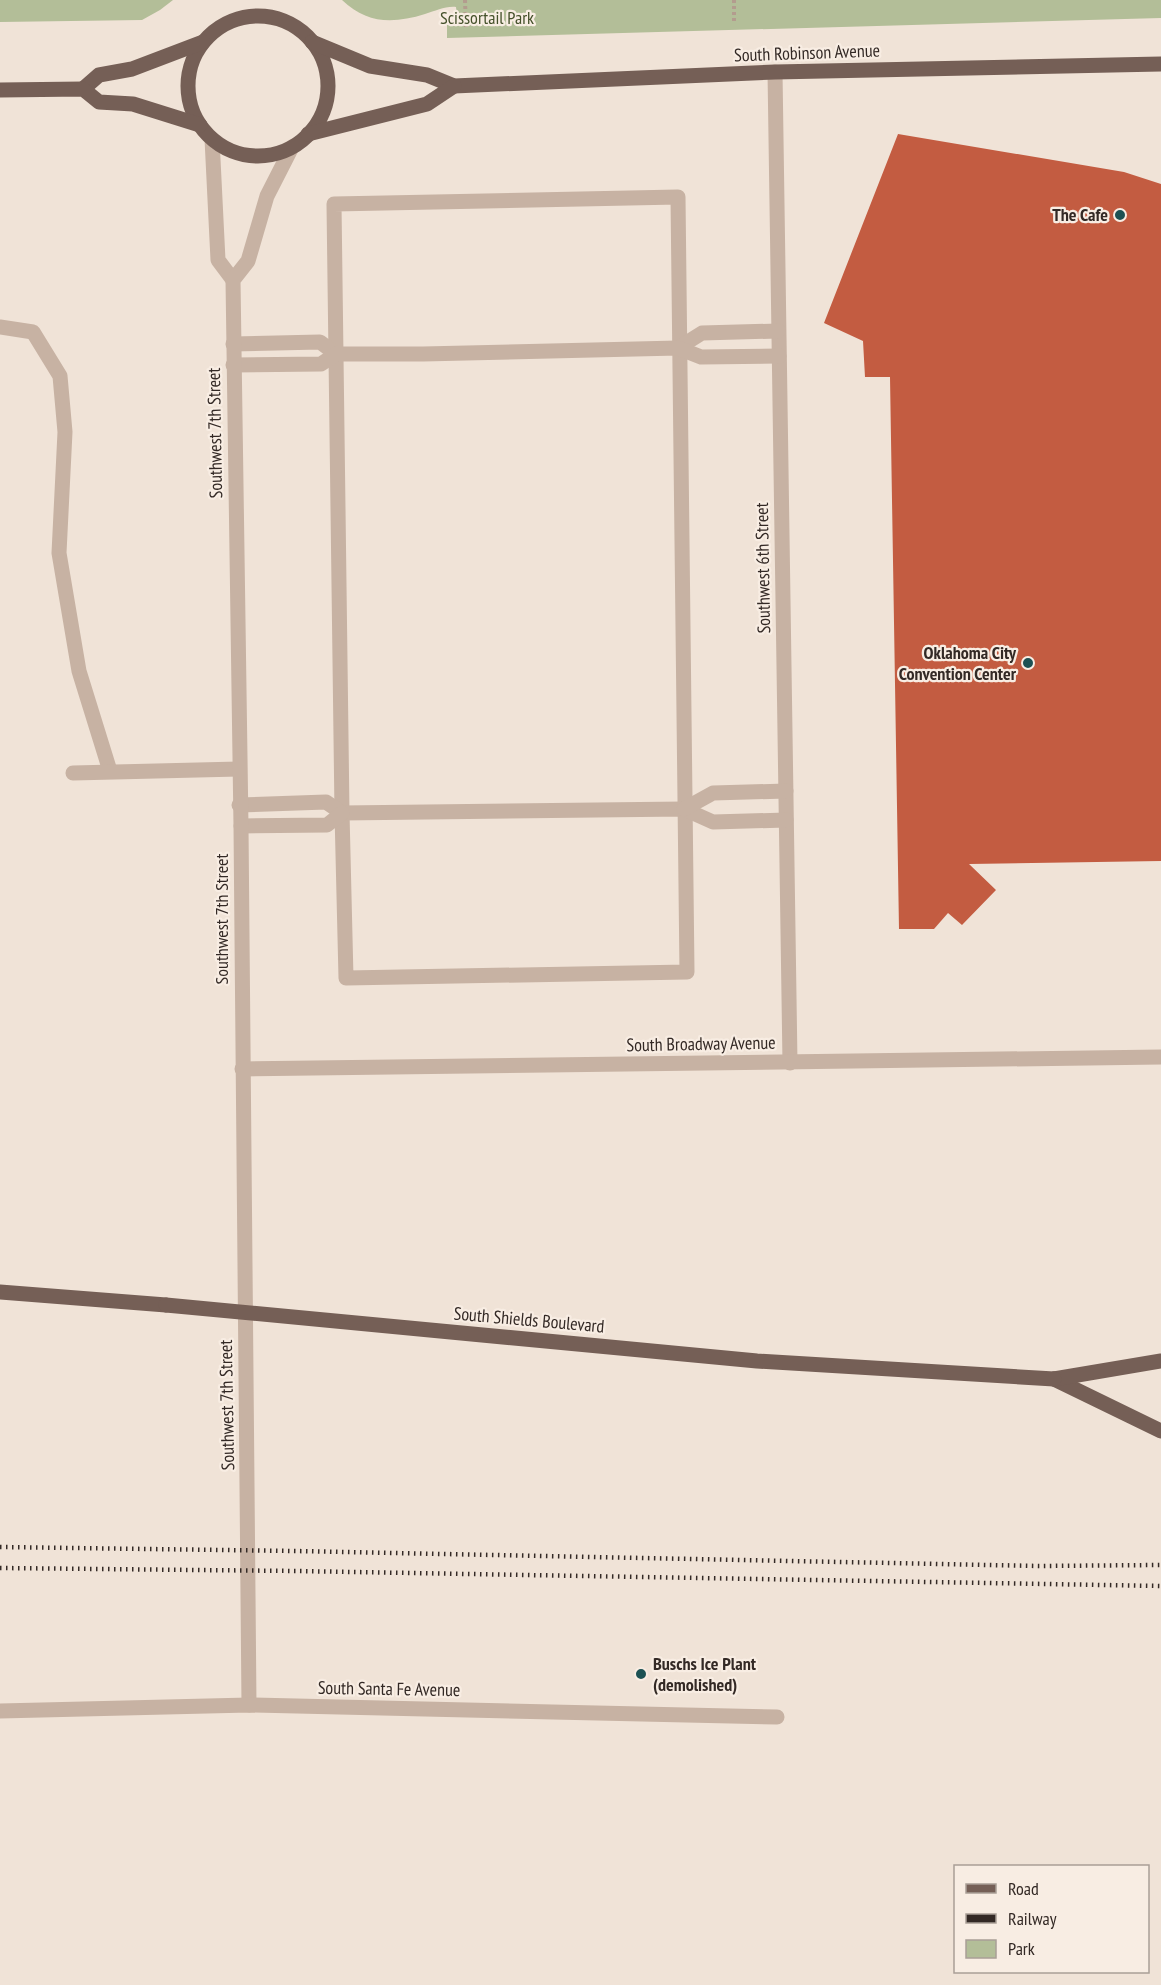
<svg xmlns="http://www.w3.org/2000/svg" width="1161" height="1985" font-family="'PT Sans Narrow',sans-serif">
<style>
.green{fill:#b3be98}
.building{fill:#c35c41}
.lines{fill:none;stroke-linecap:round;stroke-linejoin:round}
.path{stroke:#b39c8e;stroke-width:4;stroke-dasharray:3 3;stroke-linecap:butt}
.minor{stroke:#c7b2a3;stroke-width:15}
.major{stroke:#755f56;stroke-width:15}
.rail{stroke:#332925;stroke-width:4.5;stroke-dasharray:1.5 4.5;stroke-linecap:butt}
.major-bridge{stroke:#755f56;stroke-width:15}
.poi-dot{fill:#1c5153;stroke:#f8ede3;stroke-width:2}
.labels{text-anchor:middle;stroke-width:4.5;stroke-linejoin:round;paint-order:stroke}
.park-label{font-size:18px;fill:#44502a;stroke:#f8ede3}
.street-label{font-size:18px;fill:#332925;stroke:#f8ede3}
.poi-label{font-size:18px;font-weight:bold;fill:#332925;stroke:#f8ede3;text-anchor:end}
</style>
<rect width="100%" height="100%" fill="#f0e3d7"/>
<!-- green -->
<g class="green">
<polygon points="0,0 173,0 160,10 142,20 0,22"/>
<path d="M342 0H1161V18L447 38V25L457 17 456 7C445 6 436 11 425 14 393 24 367 24 342 0Z"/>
</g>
<!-- building -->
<polygon class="building" points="898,134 1124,172 1161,184 1161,861 969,864 996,890 962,925 948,913 934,929 899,929 890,377 865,377 863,341 824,323"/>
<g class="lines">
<!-- path -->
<g class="path">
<polyline points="465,0 466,29"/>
<polyline points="734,0 734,21"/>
</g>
<!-- minor -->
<g class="minor">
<polyline points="775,72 790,1063"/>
<polyline points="212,139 218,260 233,280"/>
<polygon points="678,197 687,972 346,978 342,813 334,204"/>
<polyline points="0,327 33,332 60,376 65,432 59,553 79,671 110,771"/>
<polyline points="233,344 320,342 336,354"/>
<polyline points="678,348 702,333 778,331"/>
<polyline points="233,365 321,364 336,354 423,354 678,348 701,357 779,356"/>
<polyline points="73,773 239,769"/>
<polyline points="239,805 326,802 342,813 684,809 713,822 786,820"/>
<polyline points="684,809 713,793 786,791"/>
<polyline points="241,826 327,825 342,813"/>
<polyline points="242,1069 1161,1057"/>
<polyline points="249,1705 241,826 233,280 248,261 267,196 292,147"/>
<polyline points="0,1711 249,1705 777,1717"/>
</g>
<!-- major -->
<g class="major">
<circle cx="258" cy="86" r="70"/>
<polyline points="312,42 370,66 427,75 454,86 775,72 1161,64"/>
<polyline points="83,89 99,75 132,69 203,42"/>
<polyline points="0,90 83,89 99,102 133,104 200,125"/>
<polyline points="308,134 427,104 454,86"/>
<polyline points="0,1292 166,1305"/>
<polyline points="1054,1379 1161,1431"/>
<polyline points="1054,1379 1161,1361"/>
</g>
<!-- rail -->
<g class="rail">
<polyline points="0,1547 295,1551 1039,1566 1161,1565"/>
<polyline points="0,1568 296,1571 1161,1586"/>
</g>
<!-- major-bridge -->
<polyline class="major-bridge" points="166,1305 757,1361 1054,1379"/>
</g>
<!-- markers -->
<g class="poi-dot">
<circle cx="1120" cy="215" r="6"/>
<circle cx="1028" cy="663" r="6"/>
<circle cx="641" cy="1674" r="6"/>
</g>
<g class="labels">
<!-- park labels -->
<g class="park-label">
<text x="487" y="24">Scissortail Park</text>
</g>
<!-- street labels -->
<g class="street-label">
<text transform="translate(807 53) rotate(-2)" y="6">South Robinson Avenue</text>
<text transform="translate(215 433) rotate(-91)" y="6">Southwest 7th Street</text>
<text transform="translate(763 568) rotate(-91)" y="6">Southwest 6th Street</text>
<text transform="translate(222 919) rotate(-90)" y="6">Southwest 7th Street</text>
<text transform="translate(701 1044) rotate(-1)" y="6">South Broadway Avenue</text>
<text transform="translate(529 1320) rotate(5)" y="6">South Shields Boulevard</text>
<text transform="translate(227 1405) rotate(-91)" y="6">Southwest 7th Street</text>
<text transform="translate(389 1689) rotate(1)" y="6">South Santa Fe Avenue</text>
</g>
<!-- poi labels -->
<g class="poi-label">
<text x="1108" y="221">The Cafe</text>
<text x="1016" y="659">Oklahoma City<tspan x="1016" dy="21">Convention Center</tspan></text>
<text x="653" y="1670" text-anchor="start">Buschs Ice Plant<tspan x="653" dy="21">(demolished)</tspan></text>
</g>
</g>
<!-- legend -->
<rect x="954" y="1865" width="195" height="108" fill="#f8ede3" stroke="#a99f97" stroke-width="1.5"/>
<rect x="966" y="1884" width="30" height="9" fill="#755f56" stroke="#a99f97" stroke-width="1.5"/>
<text x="1008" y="1895" font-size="18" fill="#332925">Road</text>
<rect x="966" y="1914" width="30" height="9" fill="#332925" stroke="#a99f97" stroke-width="1.5"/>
<text x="1008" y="1925" font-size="18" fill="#332925">Railway</text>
<rect x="966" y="1940" width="30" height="18" fill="#b3be98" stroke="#a99f97" stroke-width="1.5"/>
<text x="1008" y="1955" font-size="18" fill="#332925">Park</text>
</svg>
